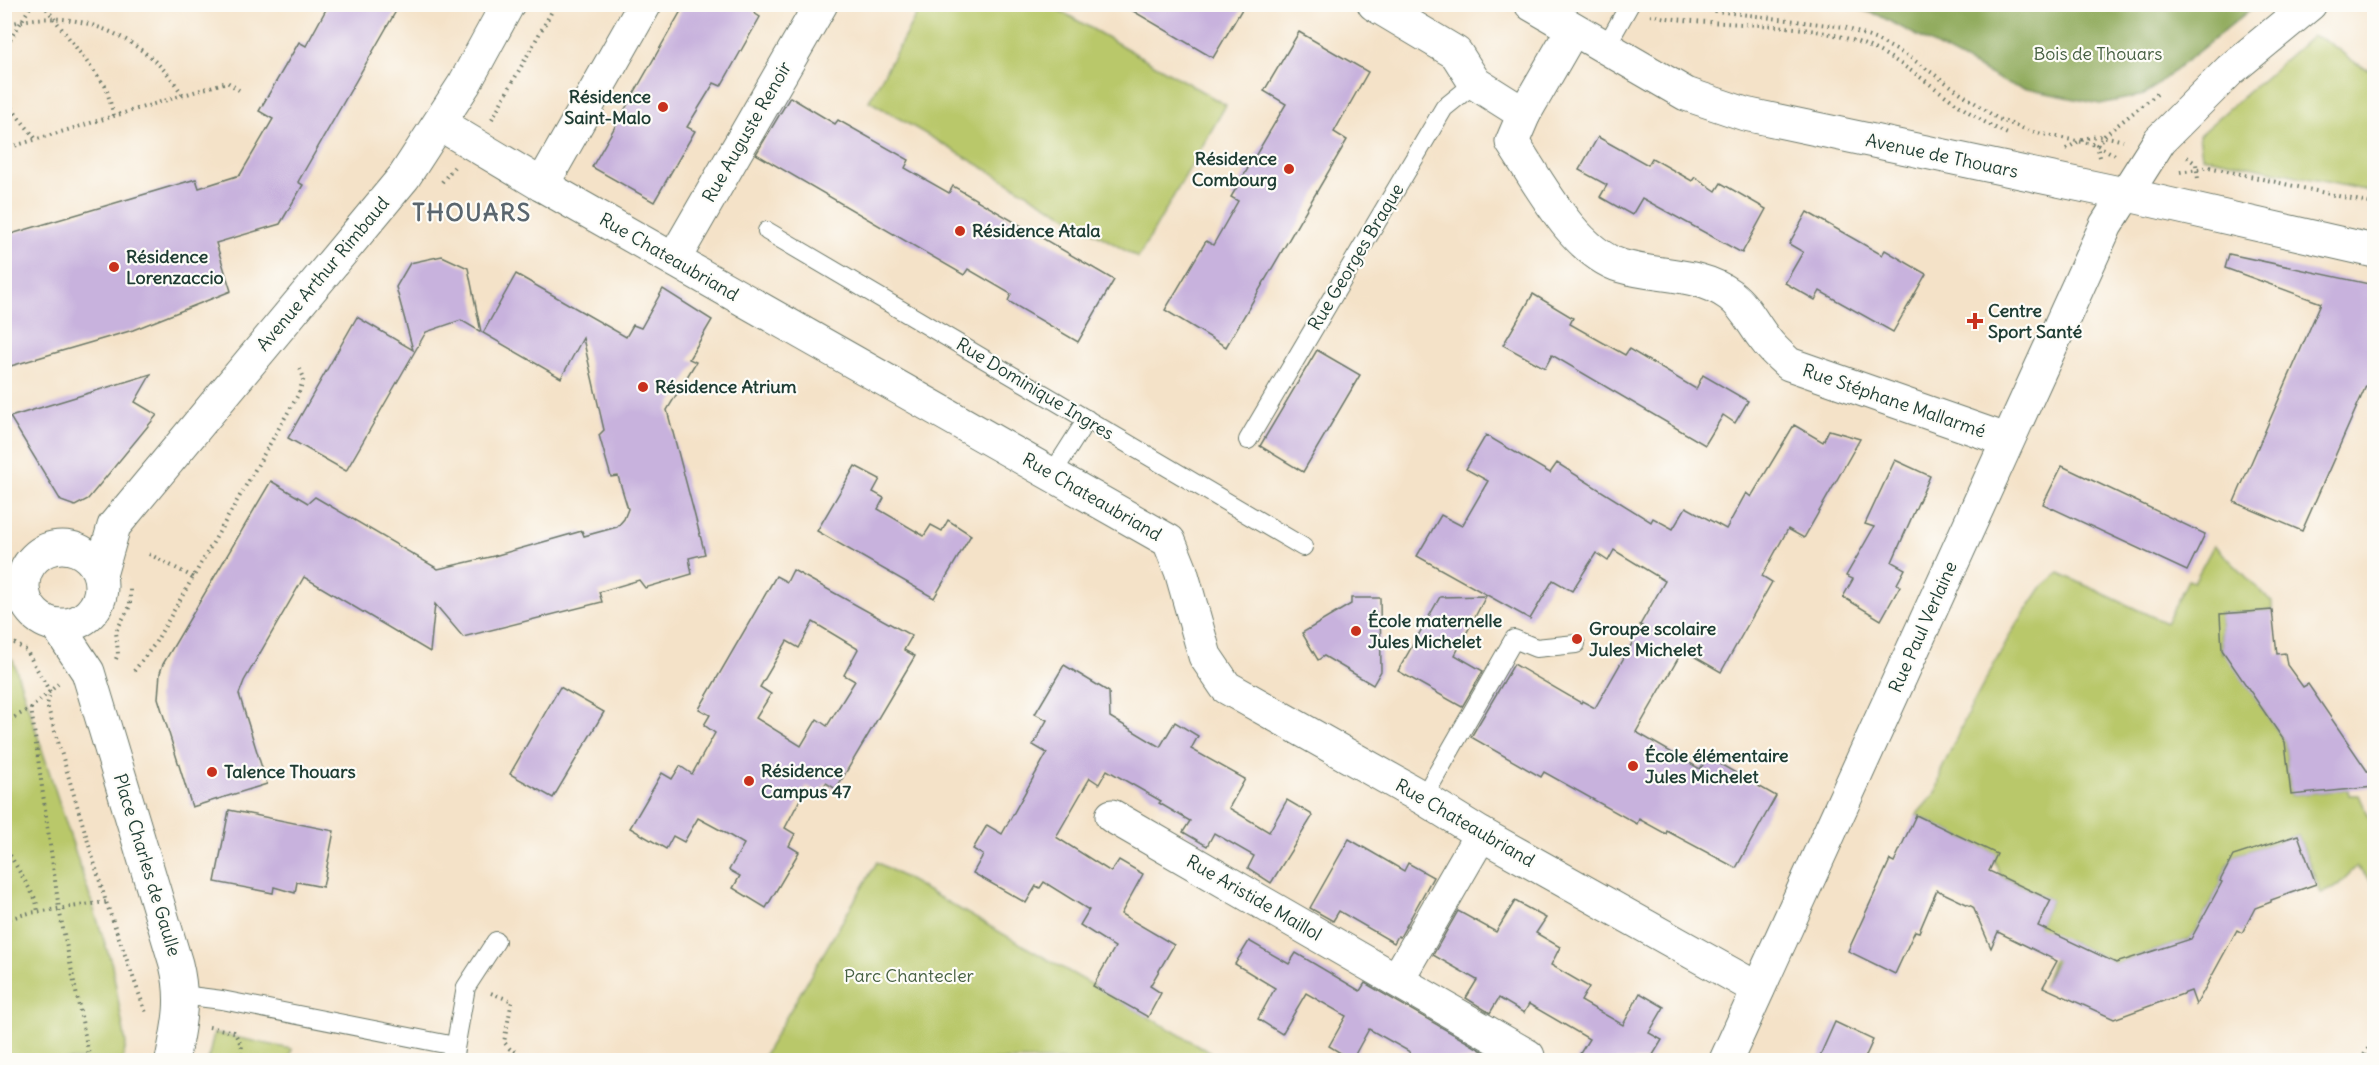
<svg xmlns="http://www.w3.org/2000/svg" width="2379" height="1065" font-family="Delius,sans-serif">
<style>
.green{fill:#b9c86b;stroke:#6c8250;stroke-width:1.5}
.forest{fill:#92ac5f;stroke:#58744a;stroke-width:1.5}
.building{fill:#c8b2dd;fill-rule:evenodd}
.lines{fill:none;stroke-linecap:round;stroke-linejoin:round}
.service-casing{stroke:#6a7768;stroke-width:20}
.minor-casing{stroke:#6a7768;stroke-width:35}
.tertiary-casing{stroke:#6a7768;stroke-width:35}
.path{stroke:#6a7768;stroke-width:4;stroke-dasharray:1.5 4.5;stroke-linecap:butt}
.service{stroke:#fff;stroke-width:18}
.minor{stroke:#fff;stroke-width:33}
.tertiary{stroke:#fff;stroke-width:33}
.poi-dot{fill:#c8321e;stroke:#fdfcf7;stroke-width:2}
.labels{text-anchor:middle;stroke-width:4.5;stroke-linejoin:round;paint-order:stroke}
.park-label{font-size:18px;fill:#466042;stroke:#fdfcf7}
.poi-label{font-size:18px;font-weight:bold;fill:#1f3d34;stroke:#fdfcf7;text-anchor:start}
.street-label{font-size:18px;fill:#1f3d34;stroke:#fdfcf7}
.district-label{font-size:24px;font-weight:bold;letter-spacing:1.5px;fill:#5a666f;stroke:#fdfcf7}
</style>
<rect width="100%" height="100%" fill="#fdfcf7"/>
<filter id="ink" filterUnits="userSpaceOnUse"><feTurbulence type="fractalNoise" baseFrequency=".0167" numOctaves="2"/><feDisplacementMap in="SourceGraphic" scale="12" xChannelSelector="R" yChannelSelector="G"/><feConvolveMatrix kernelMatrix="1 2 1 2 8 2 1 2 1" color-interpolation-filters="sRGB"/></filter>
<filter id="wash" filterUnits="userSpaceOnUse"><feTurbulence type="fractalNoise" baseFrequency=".008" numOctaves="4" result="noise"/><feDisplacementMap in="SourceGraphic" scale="24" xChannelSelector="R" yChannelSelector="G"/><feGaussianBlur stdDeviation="1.35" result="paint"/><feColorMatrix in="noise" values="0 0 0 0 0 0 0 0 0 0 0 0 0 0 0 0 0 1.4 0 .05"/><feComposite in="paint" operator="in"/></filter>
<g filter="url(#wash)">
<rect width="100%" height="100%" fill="#f4e2c8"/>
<!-- green -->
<g class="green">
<polygon points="1050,5 1226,105 1138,258 869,101 922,5"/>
<path d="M2312 36C2336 40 2348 65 2374 71V192L2202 156 2199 135Z"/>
<polygon points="2214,545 2272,602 2272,610 2220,614 2222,653 2225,653 2285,742 2291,795 2343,790 2348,790 2349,795 2359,795 2374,829 2374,883 2356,867 2335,888 2321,893 2298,835 2233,856 2220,880 2222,882 2191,939 2116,963 2067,940 2043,987 2058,947 2028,946 2051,900 2001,876 1994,860 1996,854 1916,815 1937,791 1941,771 1968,713 2011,633 2041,588 2059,573 2166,623 2188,580 2194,582"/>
<polygon points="5,656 13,660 112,965 126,1044 123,1060 5,1060"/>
<polygon points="877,862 1224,1060 761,1060"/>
<polygon points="214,1033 292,1049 289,1060 208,1060"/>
</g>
<!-- forest -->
<polygon class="forest" points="1845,5 2256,5 2144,95 2100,104 2012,86 1878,15"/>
<g id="blocks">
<!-- building -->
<g class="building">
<polygon points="329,4 400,4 298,182 303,185 280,224 216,243 231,291 133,330 4,368 4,236 196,179 199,188 240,175 273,119 259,111 299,42 306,46"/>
<polygon points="685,4 759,4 754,13 760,17 721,86 714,83 687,127 695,131 654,202 592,167"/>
<polygon points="1121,4 1245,4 1213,58"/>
<polygon points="1299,32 1368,72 1334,132 1347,140 1226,347 1165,310 1206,241 1213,245 1238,201 1231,197 1286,104 1264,91"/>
<polygon points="790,97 835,124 838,120 909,160 905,168 949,193 953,186 1114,280 1078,342 1008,301 1011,294 968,269 964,275 756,154"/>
<polygon points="1598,137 1648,165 1652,158 1692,181 1695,177 1716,191 1721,183 1766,209 1742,253 1642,198 1632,215 1600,197 1607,185 1579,170"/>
<polygon points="1807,212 1882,255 1885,250 1926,274 1893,332 1820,291 1815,300 1785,283 1803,252 1789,244"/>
<polygon points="2229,254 2374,285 2374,390 2366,386 2302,531 2234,502 2321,303 2225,268"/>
<polygon points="442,256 468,268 481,332 461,320 426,332 346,471 288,438 357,317 413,350 396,287 410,263"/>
<polygon points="516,274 626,337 633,325 641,328 663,289 712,320 689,359 696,362 667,410 705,554 689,558 692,574 645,588 639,580 599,592 602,602 463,637 435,604 430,652 304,577 244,681 239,694 267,784 192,807 158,698 160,673 163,664 271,481 308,503 315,497 438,569 494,556 582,531 584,536 617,527 624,519 628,509 618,476 611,477 599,435 604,430 583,338 561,378 483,333"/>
<polygon points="1533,294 1573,318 1570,324 1625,355 1629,349 1696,389 1703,375 1748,401 1735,423 1723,415 1705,445 1552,355 1545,368 1503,345"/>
<polygon points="1317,350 1360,375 1303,472 1260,446"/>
<polygon points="151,374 135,402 157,415 88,499 75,506 61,501 10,417"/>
<polygon points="1794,425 1823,442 1829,430 1860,439 1804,538 1788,529 1762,576 1772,582 1721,672 1683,650 1636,732 1700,769 1708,757 1776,796 1736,868 1667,831 1666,834 1639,819 1637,824 1544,772 1541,777 1471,737 1514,664 1581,703 1582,701 1595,708 1642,626 1640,625 1665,581 1614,550 1608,561 1596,553 1572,591 1553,580 1530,619 1417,556 1441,515 1462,526 1488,481 1466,469 1486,435 1550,473 1557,463 1651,522 1653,518 1673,529 1686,507 1726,529 1746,493 1751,497"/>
<polygon points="1895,460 1930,476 1892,562 1905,569 1897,584 1900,586 1881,620 1843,597 1853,579 1846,576 1874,527 1865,524"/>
<polygon points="855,466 880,479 873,492 884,498 878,509 924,536 931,525 942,531 948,520 971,535 934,598 817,531"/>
<polygon points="2062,466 2205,534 2187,571 2043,504"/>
<path d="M793 570 912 636 904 650 915 656 836 789 826 783 819 793 807 786 785 828 795 834 789 846 799 852 766 908 733 888 740 876 729 870 744 844 722 831 698 818 684 842 673 836 666 849 630 828 662 773 672 779 680 766 692 774 715 733 704 725 710 715 699 709 776 576 787 582ZM813 622 858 649 844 675 855 681 827 726 817 719 801 746 756 718 771 694 760 687 787 641 799 648Z"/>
<polygon points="1486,596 1455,655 1483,671 1462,707 1398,671 1440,597"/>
<polygon points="1351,598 1380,598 1381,671 1373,685 1324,656 1318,660 1302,633 1351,604"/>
<polygon points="2272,610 2277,654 2285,653 2287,665 2303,687 2308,684 2374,781 2374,787 2291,795 2285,742 2222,650 2220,614"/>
<polygon points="1064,665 1109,692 1110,717 1160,747 1175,722 1198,736 1191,749 1245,779 1229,808 1269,832 1287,800 1311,814 1312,817 1271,883 1248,868 1254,856 1214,833 1207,846 1183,832 1190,821 1159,803 1161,801 1107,770 1099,784 1090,778 1056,837 1111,872 1119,860 1143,874 1121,914 1174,945 1150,986 1161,993 1148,1017 1093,986 1115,947 1080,925 1089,910 1044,882 1040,888 1036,886 1026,903 973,873 983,855 973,849 987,825 1002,834 1047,753 1033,745 1047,720 1035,714"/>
<polygon points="560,687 604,712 553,798 510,774"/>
<polygon points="229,810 334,831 323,887 297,882 295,893 274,887 273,893 215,882"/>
<polygon points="1916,815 1997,854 1989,871 2051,900 2038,926 2116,963 2191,939 2222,882 2220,881 2233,856 2298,835 2316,884 2271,900 2271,902 2255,908 2242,933 2237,930 2196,1005 2191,991 2114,1019 2043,987 2057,961 1998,932 1991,948 1973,907 1937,890 1919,932 1915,931 1895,974 1848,951 1890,860 1894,862"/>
<polygon points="1349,839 1404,871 1408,863 1433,877 1400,937 1398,936 1394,943 1339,911 1333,921 1310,908"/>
<polygon points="1515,901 1546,918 1536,933 1560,947 1551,965 1589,987 1581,1001 1623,1025 1640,993 1664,1007 1649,1033 1662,1040 1650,1060 1576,1060 1589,1039 1529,1004 1524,1013 1499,998 1490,1013 1466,998 1477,980 1433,955 1458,911 1496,932"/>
<polygon points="1249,941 1289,964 1296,953 1360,991 1365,983 1498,1060 1405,1060 1410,1052 1369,1029 1352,1060 1329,1046 1346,1016 1306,993 1282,1034 1258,1019 1275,988 1235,964"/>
<polygon points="1835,1022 1873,1040 1864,1060 1818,1060"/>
</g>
</g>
</g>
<g filter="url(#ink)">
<use href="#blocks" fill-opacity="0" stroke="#6a7768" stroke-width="1.5"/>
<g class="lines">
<!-- service casing -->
<g class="service-casing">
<g id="service">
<polyline points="1605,48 1630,4"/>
<polyline points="767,231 1303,547"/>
<polyline points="1248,440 1444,108 1475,83"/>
<polyline points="1052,474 1087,419"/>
<polyline points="1423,798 1514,639 1536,648 1576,644"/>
<polyline points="182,995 222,1000 455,1046"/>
<polyline points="453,1060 466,987 496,941"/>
</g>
</g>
<!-- minor casing -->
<g class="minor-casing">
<g id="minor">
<polyline points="1374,4 1456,53 1475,83 1524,114 1573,29"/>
<path d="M1524 114 1512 142C1538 181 1574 252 1621 266 1657 277 1699 272 1730 295 1745 306 1753 324 1764 338 1771 348 1780 356 1789 364L1992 435 2006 443"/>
<polyline points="440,124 542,185 1169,541 1181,571 1205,656 1226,687 1423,798 1481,834 1758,989"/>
<polyline points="542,185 645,4"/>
<polyline points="674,259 821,4"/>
<polyline points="1112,816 1528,1056"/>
<polyline points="1397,980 1481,834"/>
<polyline points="1726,1060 2106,225 2160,140 2230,70 2310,4"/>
</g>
</g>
<!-- tertiary casing -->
<g class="tertiary-casing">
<g id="tertiary">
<polyline points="1531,4 1686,94 1745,114 2124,194 2374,251"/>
<circle cx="62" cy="586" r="39"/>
<polyline points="100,575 114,526 404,177 465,83 508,4"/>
<path d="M57 625 88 672 176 964C185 1000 179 1025 172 1060"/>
</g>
</g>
<!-- path -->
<g class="path">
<polyline points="43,4 106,87 114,116"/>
<polyline points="1661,4 1844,27 1877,40 1908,56 1998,119 2033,132 2097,145 2115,155"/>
<path d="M1650 15C1715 28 1785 19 1849 39 1910 58 1952 110 2010 135"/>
<path d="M4 26C61 6 123 27 164 70 171 77 177 87 183 95"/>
<polyline points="4,50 32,4"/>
<polyline points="4,99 36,139"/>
<polyline points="492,119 556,4"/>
<polyline points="4,149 227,82 239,90"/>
<path d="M2066 149C2089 135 2096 133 2123 141"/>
<polyline points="2100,157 2097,145 2105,135 2157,94"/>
<polyline points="2187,157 2196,164 2198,179"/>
<polyline points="2180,172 2209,167 2374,204"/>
<polyline points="442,182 454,167"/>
<polyline points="149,554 193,577"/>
<polyline points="4,637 26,650 50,692 47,705 106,902 146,1013"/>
<polyline points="116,659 118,654 116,631 130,606 130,587"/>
<polyline points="134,671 154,645 298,395 304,378 300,369"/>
<polyline points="31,708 59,909 90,1060"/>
<polyline points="4,723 31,708 58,684"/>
<polyline points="4,845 36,900 38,912"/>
<polyline points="4,920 29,913 106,902"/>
<polyline points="491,993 512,1001 504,1042 510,1049 532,1060"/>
<polyline points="209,1027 234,1032 242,1046 239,1060"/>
<polyline points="2361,1060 2374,1039"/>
</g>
<!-- service -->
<use href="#service" class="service"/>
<!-- minor -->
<use href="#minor" class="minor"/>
<!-- tertiary -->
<use href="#tertiary" class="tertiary"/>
</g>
</g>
<!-- markers -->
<g class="poi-dot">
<circle cx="663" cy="107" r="6"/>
<circle cx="1289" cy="169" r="6"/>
<circle cx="960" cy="231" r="6"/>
<circle cx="114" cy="267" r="6"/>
<path d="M1972 312h6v6h6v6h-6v6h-6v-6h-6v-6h6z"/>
<circle cx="643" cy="387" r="6"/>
<circle cx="1356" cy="631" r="6"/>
<circle cx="1577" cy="639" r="6"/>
<circle cx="1633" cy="766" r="6"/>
<circle cx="212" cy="772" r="6"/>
<circle cx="749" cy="781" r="6"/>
</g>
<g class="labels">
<!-- park labels -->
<g class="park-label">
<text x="2098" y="60">Bois de Thouars</text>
<text x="909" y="982">Parc Chantecler</text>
</g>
<!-- poi labels -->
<g class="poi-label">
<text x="651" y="103" text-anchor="end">Résidence<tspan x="651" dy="21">Saint-Malo</tspan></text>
<text x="1277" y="165" text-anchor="end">Résidence<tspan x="1277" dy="21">Combourg</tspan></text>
<text x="972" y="237">Résidence Atala</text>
<text x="126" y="263">Résidence<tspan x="126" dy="21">Lorenzaccio</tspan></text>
<text x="1988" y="317">Centre<tspan x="1988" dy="21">Sport Santé</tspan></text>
<text x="655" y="393">Résidence Atrium</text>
<text x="1368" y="627">École maternelle<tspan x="1368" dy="21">Jules Michelet</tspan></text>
<text x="1589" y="635">Groupe scolaire<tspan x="1589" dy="21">Jules Michelet</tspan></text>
<text x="1645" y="762">École élémentaire<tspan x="1645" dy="21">Jules Michelet</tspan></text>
<text x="761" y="777">Résidence<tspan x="761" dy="21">Campus 47</tspan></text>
<text x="224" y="778">Talence Thouars</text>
</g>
<!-- street labels -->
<g class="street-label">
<text transform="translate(747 132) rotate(-60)" y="6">Rue Auguste Renoir</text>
<text transform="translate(1942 156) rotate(12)" y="6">Avenue de Thouars</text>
<text transform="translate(669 257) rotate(30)" y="6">Rue Chateaubriand</text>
<text transform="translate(1356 257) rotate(-59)" y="6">Rue Georges Braque</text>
<text transform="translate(323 274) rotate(-50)" y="6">Avenue Arthur Rimbaud</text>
<text transform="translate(1035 389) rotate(31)" y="6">Rue Dominique Ingres</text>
<text transform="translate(1894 401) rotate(19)" y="6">Rue Stéphane Mallarmé</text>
<text transform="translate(1092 497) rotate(30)" y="6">Rue Chateaubriand</text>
<text transform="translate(1923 627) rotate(-66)" y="6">Rue Paul Verlaine</text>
<text transform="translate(1465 823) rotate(30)" y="6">Rue Chateaubriand</text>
<text transform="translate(147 865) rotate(73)" y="6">Place Charles de Gaulle</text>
<text transform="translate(1254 898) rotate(30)" y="6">Rue Aristide Maillol</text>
</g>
<!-- district labels -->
<g class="district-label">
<text x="472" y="221">THOUARS</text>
</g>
</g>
<!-- margin -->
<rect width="2379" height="1065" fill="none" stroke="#fdfcf7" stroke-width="24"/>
</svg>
